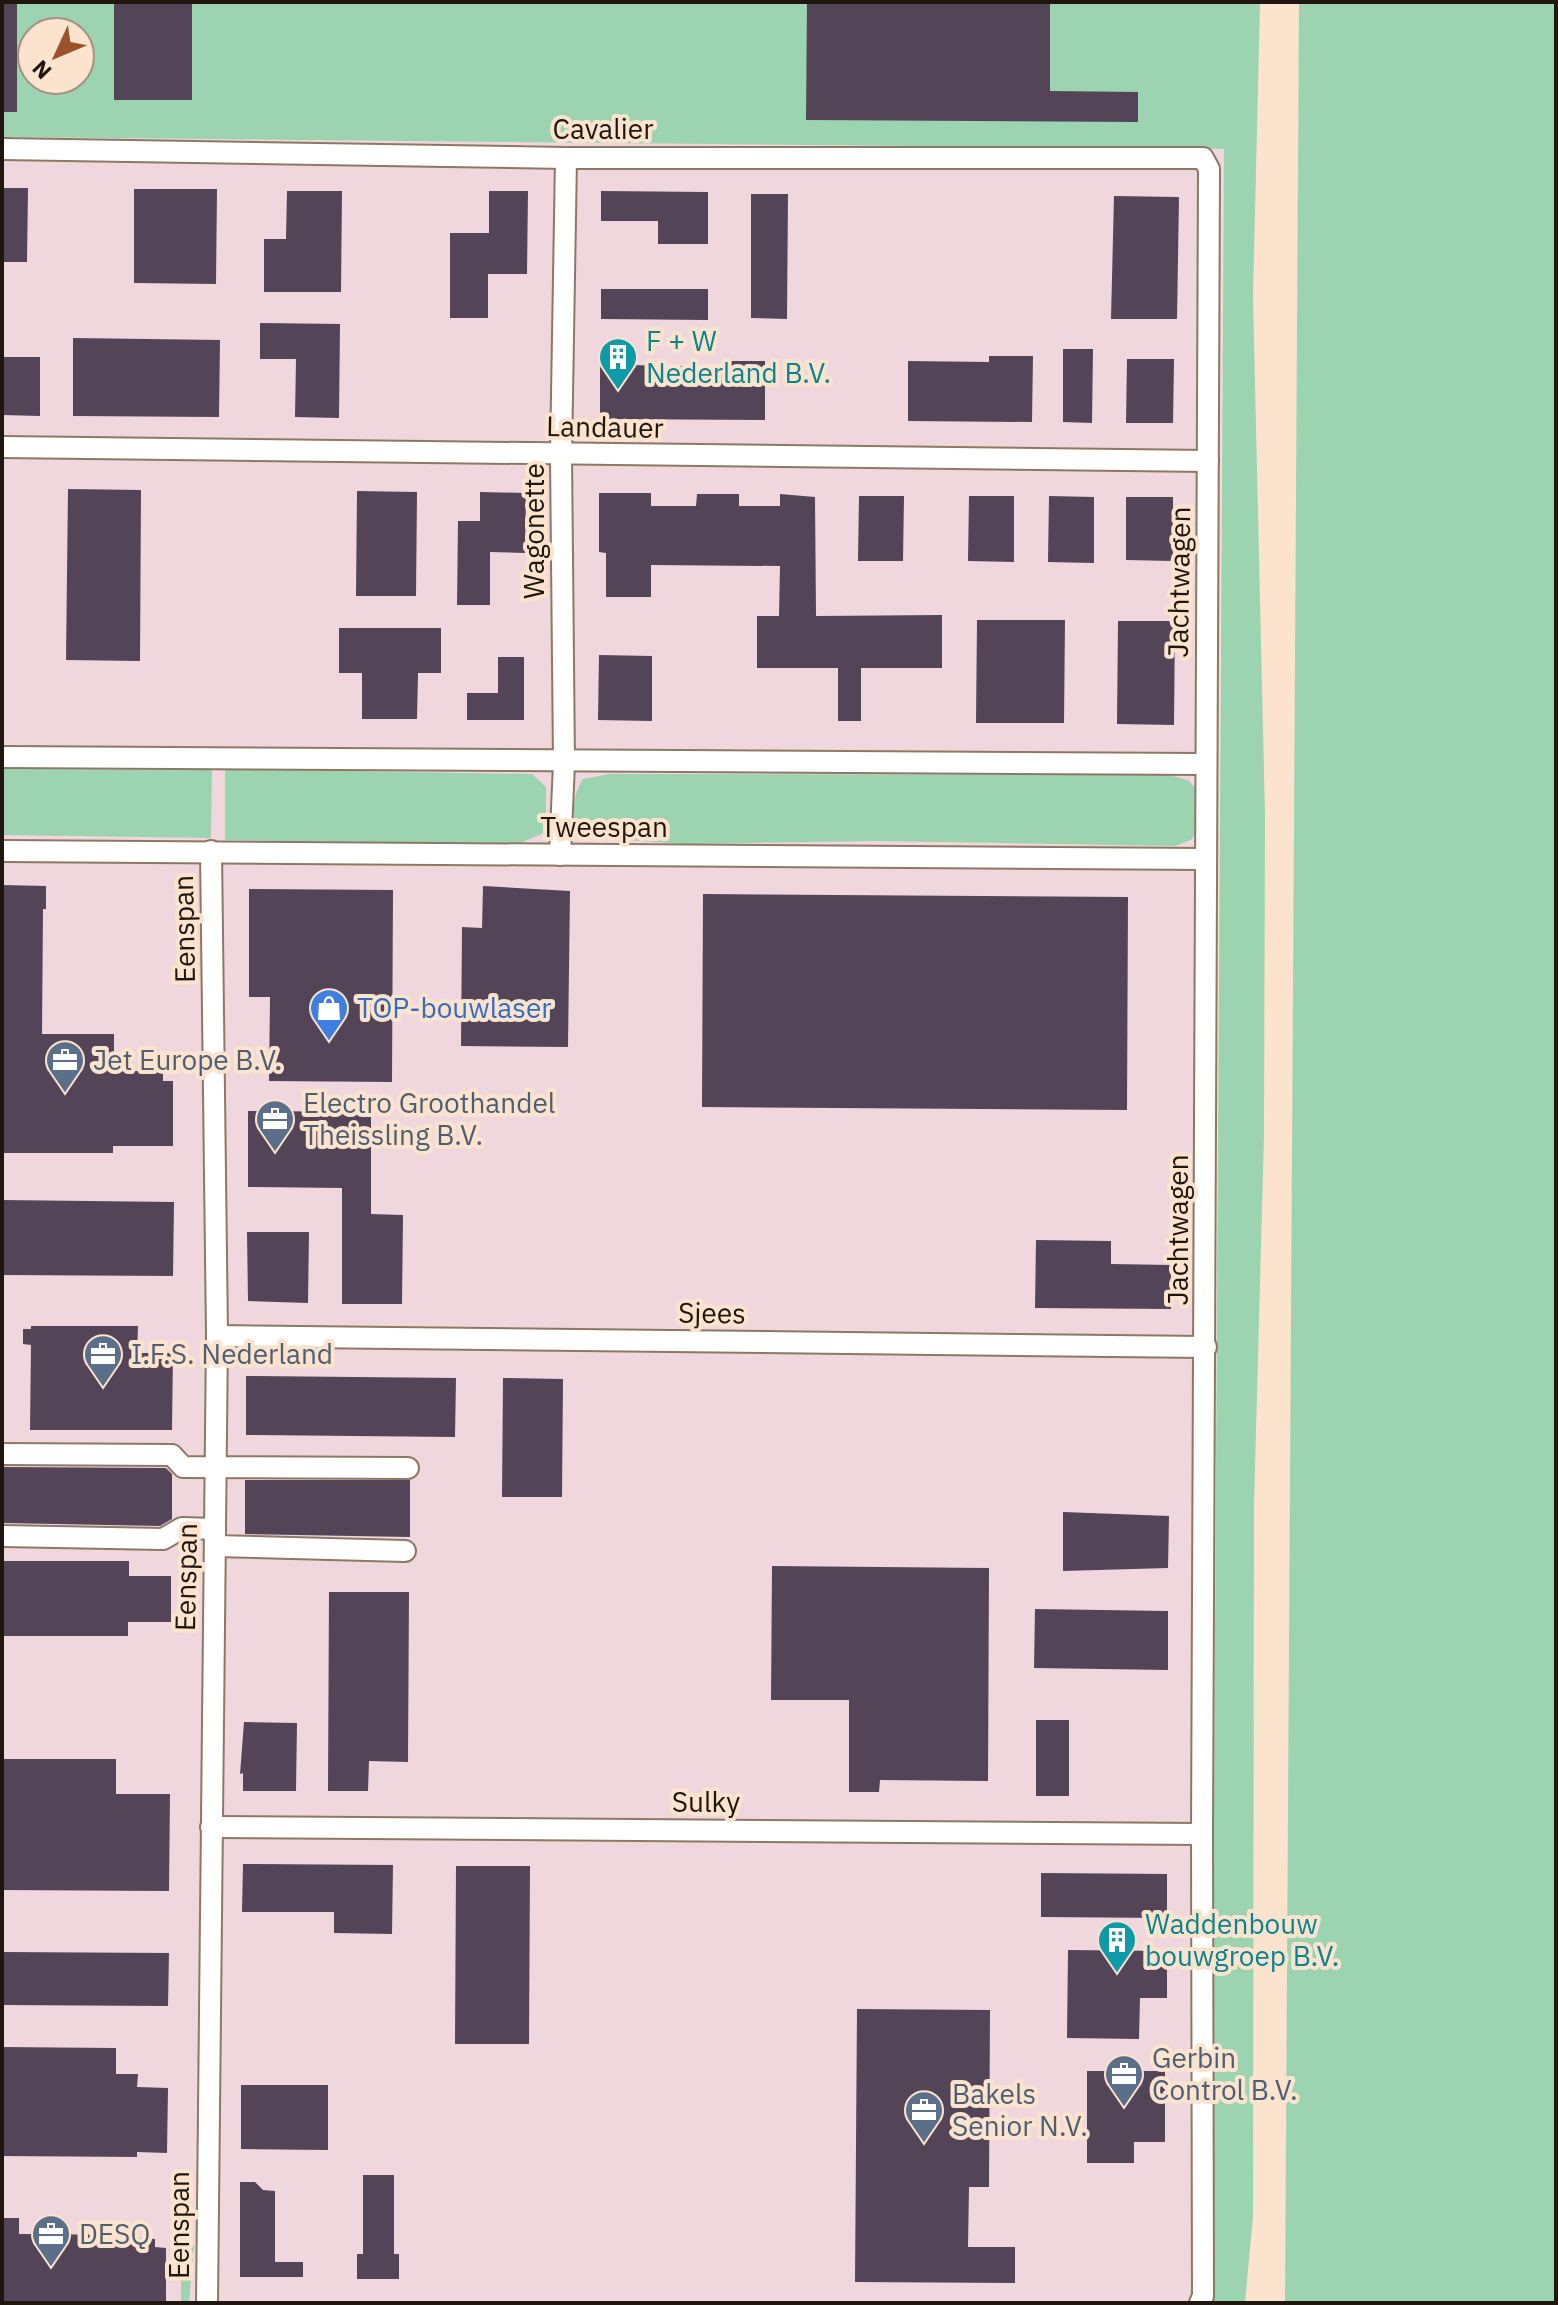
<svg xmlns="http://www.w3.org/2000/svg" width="1558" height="2305" font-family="'IBM Plex Sans',sans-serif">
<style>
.industrial{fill:#f0d7de}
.green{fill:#9cd3b0;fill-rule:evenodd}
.building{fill:#544458}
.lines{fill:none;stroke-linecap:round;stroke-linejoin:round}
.minor-casing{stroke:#8d7864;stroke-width:24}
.minor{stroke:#fff;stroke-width:20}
.labels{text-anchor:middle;stroke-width:8;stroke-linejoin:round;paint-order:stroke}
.street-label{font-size:28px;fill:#1f170f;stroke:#fce3ce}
.culture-label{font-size:28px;fill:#0d838f;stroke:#fce3ce;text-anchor:start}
.shop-label{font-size:28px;fill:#366cbe;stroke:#fce3ce;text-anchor:start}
.service-label{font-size:28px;fill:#4e5e75;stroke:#fce3ce;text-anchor:start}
</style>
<rect width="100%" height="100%" fill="#fce3ce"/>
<!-- industrial -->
<polygon class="industrial" points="2,137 1224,148 1211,1833 1212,2303 2,2303"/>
<!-- green -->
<g class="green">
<path d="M2 2H1260L1253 297 1265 816 1264 1134 1254 1505 1253 2216 1245 2303H1211L1224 149 2 137ZM32 32H80V80H32Z"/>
<polygon points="1299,2 1556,2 1556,2303 1285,2303"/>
<polygon points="2,769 212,770 211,838 2,835"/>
<polygon points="225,769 532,774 546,787 546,832 518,844 225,840"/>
<path d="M609 774 1169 775 1188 780 1198 791 1196 832 1191 840 1175 846 876 841 686 844 578 837C569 822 573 793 583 779Z"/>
<polygon points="181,2231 194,2245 189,2303 181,2303"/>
</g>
<!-- building -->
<g class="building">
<rect x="2" y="2" width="15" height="110"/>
<rect x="114" y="2" width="78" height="98"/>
<polygon points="807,2 1050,2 1050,91 1138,92 1138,122 806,120"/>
<polygon points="2,188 28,188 27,262 2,262"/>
<polygon points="134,189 217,189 216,284 134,283"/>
<polygon points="287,191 342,191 341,292 264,292 264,239 286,239"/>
<polygon points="489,191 528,191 527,274 488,274 488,318 450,318 450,233 489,233"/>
<polygon points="601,191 708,192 708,244 658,244 658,221 601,221"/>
<polygon points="751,194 788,194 787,319 751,318"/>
<polygon points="1114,196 1179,197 1177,319 1111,319"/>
<polygon points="601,289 708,289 708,320 601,319"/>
<polygon points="260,323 340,324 339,418 295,417 296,359 260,359"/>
<polygon points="73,338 220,340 219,417 73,416"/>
<polygon points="1063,349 1093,349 1092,423 1063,422"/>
<polygon points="989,356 1033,356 1032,422 908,421 908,361 989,362"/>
<polygon points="2,357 40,357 40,416 2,415"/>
<polygon points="1127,359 1174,359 1173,423 1126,423"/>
<polygon points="730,361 765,361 765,420 600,419 600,364 730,368"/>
<polygon points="68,489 141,490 140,661 66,660"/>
<polygon points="357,491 417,492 416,596 356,596"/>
<polygon points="480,492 526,493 525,553 490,552 490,605 457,605 458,521 480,521"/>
<polygon points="599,493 651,493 651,506 696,506 697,494 739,494 739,506 780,506 780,494 815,497 816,616 942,615 942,668 861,668 861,721 838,721 838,668 757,668 757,616 779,616 780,566 651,565 651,597 606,597 606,553 599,552"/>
<polygon points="859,496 904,496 903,561 858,561"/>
<polygon points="969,496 1014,496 1014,562 968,561"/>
<polygon points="1049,496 1094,497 1094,563 1048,562"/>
<polygon points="1126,497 1173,497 1173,561 1126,560"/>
<polygon points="977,620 1065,620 1064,723 976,723"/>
<polygon points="1118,621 1175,621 1174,725 1117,724"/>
<polygon points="339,628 441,628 441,673 418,673 417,719 362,719 362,673 339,673"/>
<polygon points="599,655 652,656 652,721 598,720"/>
<polygon points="498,657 524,657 524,720 467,720 467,693 498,693"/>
<polygon points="2,885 46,886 46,909 43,909 42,1034 114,1034 114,1071 163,1071 163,1081 173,1081 173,1146 113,1146 113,1153 2,1153"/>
<polygon points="483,886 570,891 568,1047 461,1046 462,927 482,928"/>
<polygon points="249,889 393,890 392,1082 269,1081 270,997 249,997"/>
<polygon points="703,894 1128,897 1127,1110 702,1107"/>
<polygon points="248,1111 371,1112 371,1214 403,1215 402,1304 342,1304 342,1188 248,1187"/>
<polygon points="2,1200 174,1202 173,1276 2,1275"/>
<polygon points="247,1232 309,1232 308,1303 248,1301"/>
<polygon points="1036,1240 1111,1241 1111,1264 1171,1265 1171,1309 1035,1308"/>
<polygon points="31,1326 138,1326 137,1353 173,1353 172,1430 30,1430 31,1345 23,1344 23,1329 31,1329"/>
<polygon points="246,1376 456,1378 455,1437 246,1435"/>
<polygon points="503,1378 563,1379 562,1497 502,1497"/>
<polygon points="2,1467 166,1468 172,1474 172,1519 160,1526 2,1523"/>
<polygon points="245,1480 410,1480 410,1537 245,1534"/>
<polygon points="1063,1512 1169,1516 1168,1568 1063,1571"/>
<polygon points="2,1561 129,1561 129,1576 171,1576 171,1622 128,1622 128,1636 2,1636"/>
<polygon points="772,1566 989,1568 988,1781 880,1780 879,1792 849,1792 849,1700 771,1700"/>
<polygon points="329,1592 409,1592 408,1762 369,1761 368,1791 328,1791"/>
<polygon points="1035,1609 1168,1611 1168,1670 1034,1668"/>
<rect x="1036" y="1720" width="33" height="76"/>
<polygon points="244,1722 297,1723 296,1791 243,1791 243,1773 240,1774"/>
<polygon points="2,1759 116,1759 116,1794 170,1794 169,1891 2,1890"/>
<polygon points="243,1864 393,1865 392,1934 334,1933 334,1912 242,1912"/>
<polygon points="456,1866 530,1866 529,2044 455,2044"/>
<polygon points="1041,1873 1167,1874 1167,1918 1041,1917"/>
<polygon points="1068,1950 1167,1951 1167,1998 1140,1998 1139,2039 1067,2038"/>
<polygon points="2,1952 169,1953 168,2006 2,2005"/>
<polygon points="857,2009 990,2010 989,2187 969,2187 968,2247 1015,2247 1015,2283 855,2282"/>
<polygon points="2,2047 116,2048 116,2074 138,2074 137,2087 168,2088 167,2153 137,2152 137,2157 2,2156"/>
<polygon points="1087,2071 1165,2071 1165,2142 1134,2142 1134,2163 1087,2163"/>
<polygon points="241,2085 328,2085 328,2150 241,2149"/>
<polygon points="363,2175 394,2175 394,2254 399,2254 399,2279 357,2279 357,2254 363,2254"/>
<polygon points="240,2182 255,2182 263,2190 275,2191 275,2262 303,2262 303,2277 240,2277"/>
<polygon points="2,2218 19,2218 19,2234 137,2235 137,2238 155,2239 155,2247 166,2248 166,2303 2,2303"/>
</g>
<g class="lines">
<!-- minor casing -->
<g class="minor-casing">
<g id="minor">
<polyline points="2,149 566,158 1203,158 1209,169 1202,1834 1203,2296 1200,2303"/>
<polyline points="2,447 1208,461"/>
<polyline points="2,757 1205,764"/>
<polyline points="2,851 1206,859"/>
<polyline points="560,855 564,763 561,455 566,158"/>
<polyline points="217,1336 1206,1347"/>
<polyline points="2,1454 172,1455 183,1467 408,1468"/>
<polyline points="2,1536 163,1539 182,1528 215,1529"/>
<polyline points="215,1546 405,1551"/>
<polyline points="211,1827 1202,1834"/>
<polyline points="207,2303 217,1336 211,851"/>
</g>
</g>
<!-- minor -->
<use href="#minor" class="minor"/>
</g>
<!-- icons -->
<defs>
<g id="building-pin" transform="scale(2)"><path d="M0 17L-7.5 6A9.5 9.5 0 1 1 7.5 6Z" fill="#0f9aa8" stroke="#fce3ce"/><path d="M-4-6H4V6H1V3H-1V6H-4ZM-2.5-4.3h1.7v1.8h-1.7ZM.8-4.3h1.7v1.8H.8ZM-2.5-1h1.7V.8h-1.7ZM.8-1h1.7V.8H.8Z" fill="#fff"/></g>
<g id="shop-pin" transform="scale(2)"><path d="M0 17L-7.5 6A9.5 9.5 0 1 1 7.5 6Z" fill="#3f7fe0" stroke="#fce3ce"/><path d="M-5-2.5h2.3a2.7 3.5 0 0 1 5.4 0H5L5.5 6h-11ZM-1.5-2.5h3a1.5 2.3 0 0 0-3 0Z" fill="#fff"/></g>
<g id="office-pin" transform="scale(2)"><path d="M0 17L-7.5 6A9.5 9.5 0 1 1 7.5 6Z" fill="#5c6f8a" stroke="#fce3ce"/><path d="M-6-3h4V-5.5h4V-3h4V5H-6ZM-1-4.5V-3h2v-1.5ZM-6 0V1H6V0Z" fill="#fff"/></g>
</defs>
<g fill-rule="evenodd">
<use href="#building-pin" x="618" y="357"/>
<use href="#shop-pin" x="329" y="1008"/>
<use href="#office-pin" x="65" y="1060"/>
<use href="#office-pin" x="275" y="1119"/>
<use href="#office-pin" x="103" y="1354"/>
<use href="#building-pin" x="1117" y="1940"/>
<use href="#office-pin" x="1124" y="2074"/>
<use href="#office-pin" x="924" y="2110"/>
<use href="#office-pin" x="51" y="2234"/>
</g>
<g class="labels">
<!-- street labels -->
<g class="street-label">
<text x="603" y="139">Cavalier</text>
<text transform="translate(605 427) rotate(1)" y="10">Landauer</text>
<text transform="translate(534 531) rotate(-90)" y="10">Wagonette</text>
<text transform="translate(1179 582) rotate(-89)" y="10">Jachtwagen</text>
<text x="604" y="837">Tweespan</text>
<text transform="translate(184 929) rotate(-91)" y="10">Eenspan</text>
<text transform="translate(1178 1230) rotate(-90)" y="10">Jachtwagen</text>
<text transform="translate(712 1313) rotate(1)" y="10">Sjees</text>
<text transform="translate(186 1577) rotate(-89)" y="10">Eenspan</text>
<text x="706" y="1812">Sulky</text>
<text transform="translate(179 2225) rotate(-90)" y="10">Eenspan</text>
</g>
<!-- culture labels -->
<g class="culture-label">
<text x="646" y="351">F + W<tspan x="646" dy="32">Nederland B.V.</tspan></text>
<text x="1145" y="1934">Waddenbouw<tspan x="1145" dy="32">bouwgroep B.V.</tspan></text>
</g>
<!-- shop labels -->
<g class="shop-label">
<text x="357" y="1018">TOP-bouwlaser</text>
</g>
<!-- service labels -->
<g class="service-label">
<text x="93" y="1070">Jet Europe B.V.</text>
<text x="303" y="1113">Electro Groothandel<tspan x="303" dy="32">Theissling B.V.</tspan></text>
<text x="131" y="1364">I.F.S. Nederland</text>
<text x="1152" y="2068">Gerbin<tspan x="1152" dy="32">Control B.V.</tspan></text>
<text x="952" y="2104">Bakels<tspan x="952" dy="32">Senior N.V.</tspan></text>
<text x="79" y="2244">DESQ</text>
</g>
</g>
<!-- border -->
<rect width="1558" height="2305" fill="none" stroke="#1f170f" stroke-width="8"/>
<!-- north arrow -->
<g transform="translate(56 56) rotate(226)"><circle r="38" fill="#fce3ce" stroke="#a49182" stroke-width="2"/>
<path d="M0-6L14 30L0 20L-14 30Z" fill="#99532a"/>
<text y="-12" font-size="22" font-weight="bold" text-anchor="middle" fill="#1f170f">N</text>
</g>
</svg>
